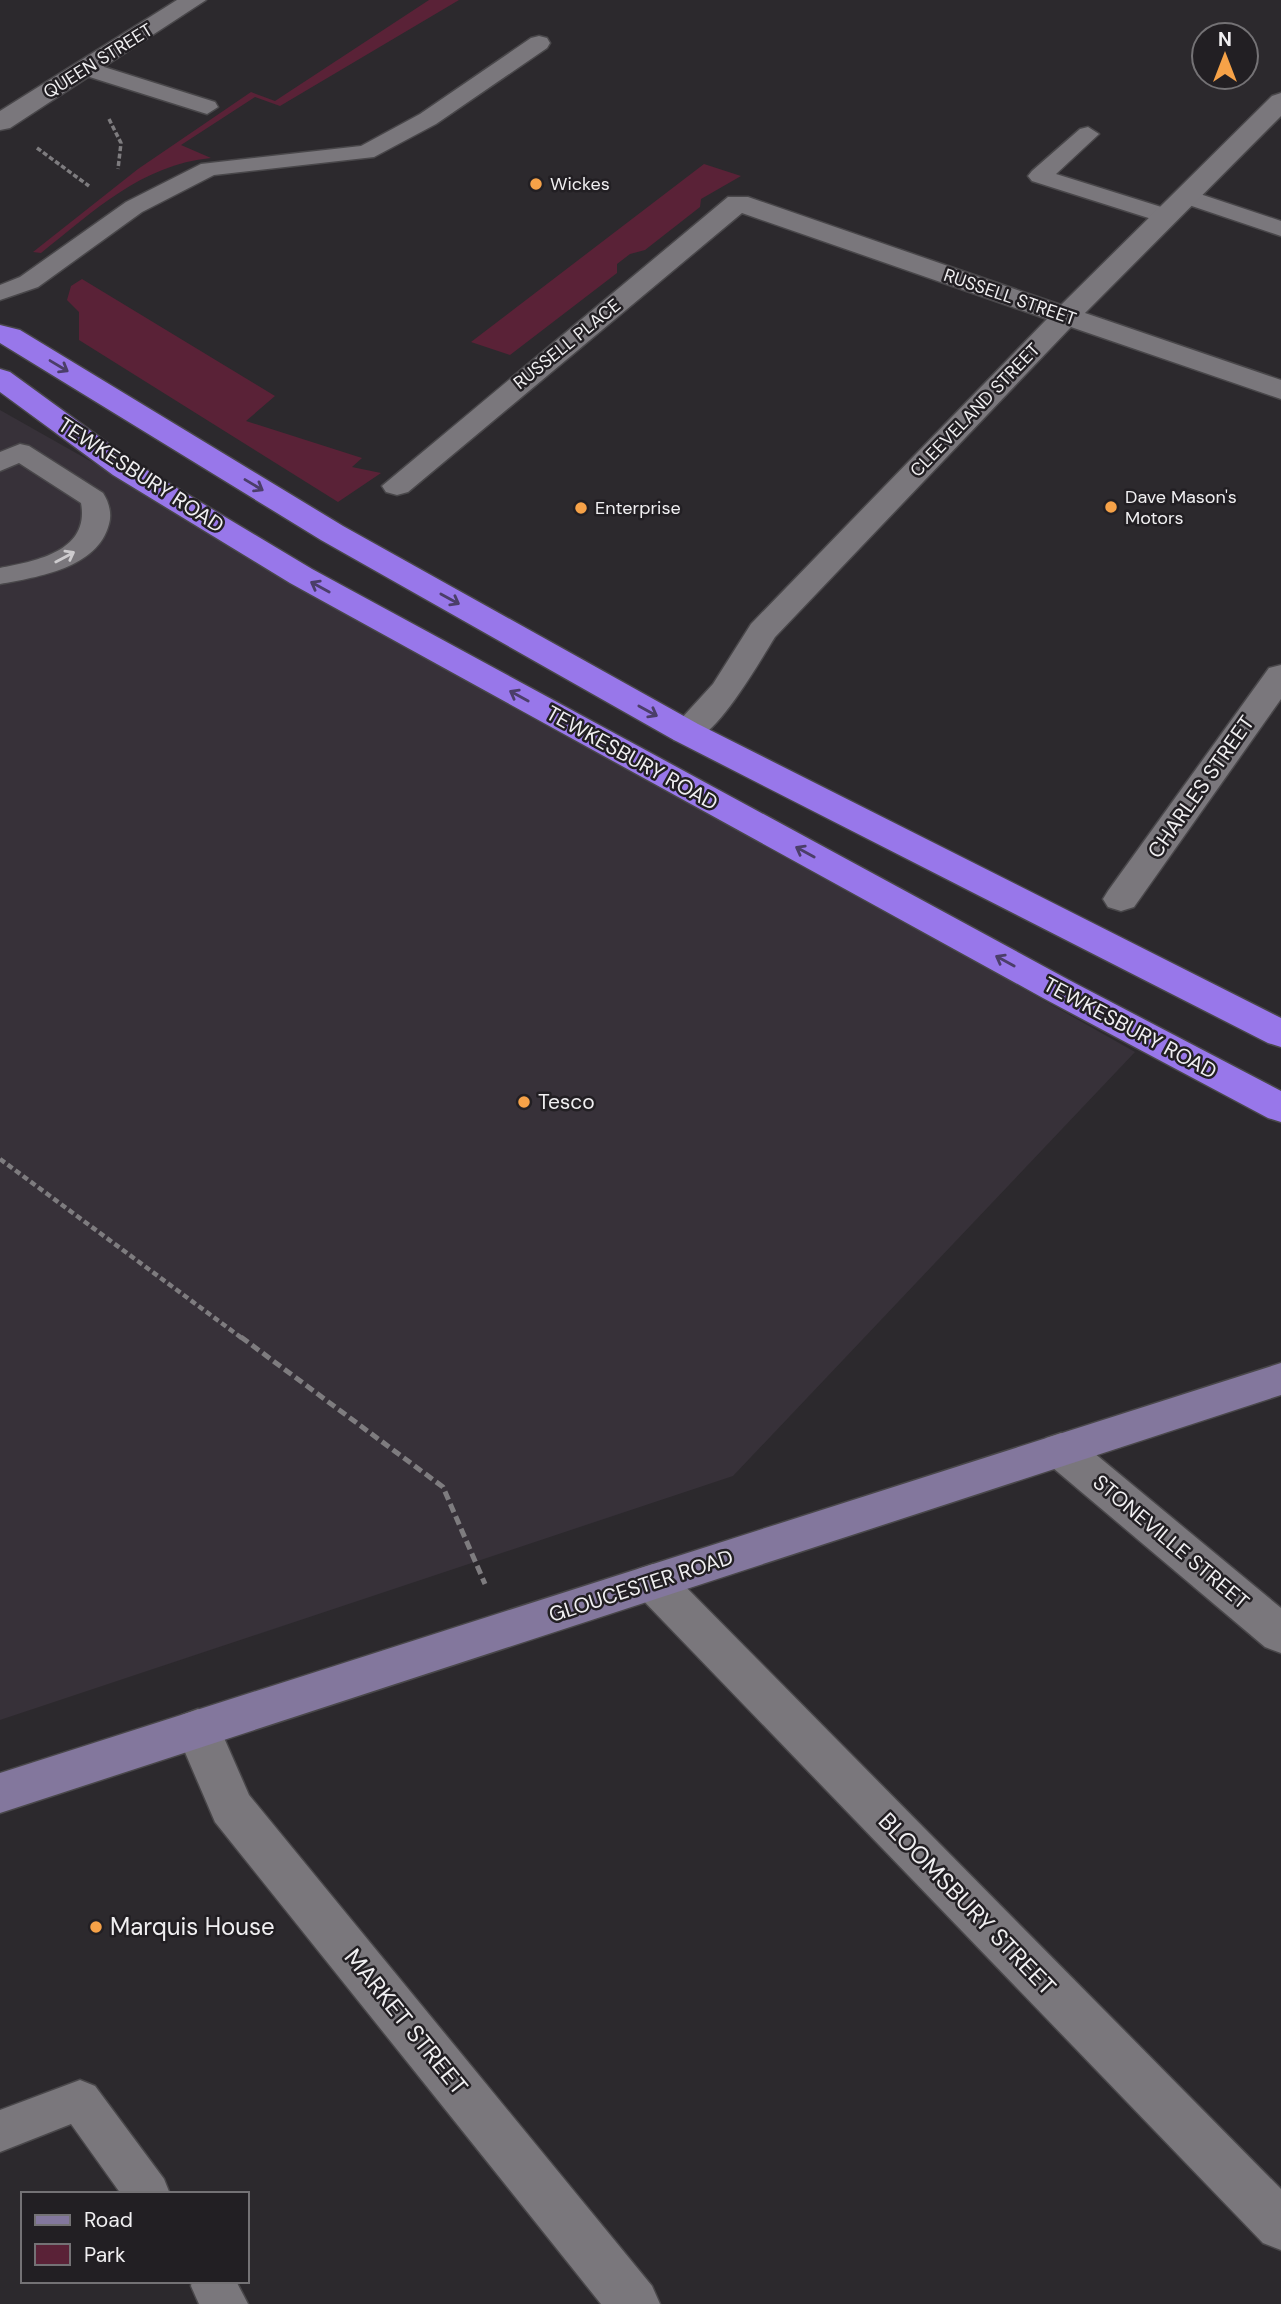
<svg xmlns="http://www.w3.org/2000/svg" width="1281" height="2304" font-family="'DM Sans',sans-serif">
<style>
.built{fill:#373139}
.green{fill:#5a2237}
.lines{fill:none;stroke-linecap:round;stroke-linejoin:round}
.lane-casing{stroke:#49474a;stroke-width:3}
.street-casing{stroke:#49474a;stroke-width:3}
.secondary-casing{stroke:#49474a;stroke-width:3}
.highway-casing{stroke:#49474a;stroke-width:3}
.path-far2{stroke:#7e7c7f;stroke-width:3.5;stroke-dasharray:5 2.5;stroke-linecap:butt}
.path-far1{stroke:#7e7c7f;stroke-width:4.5;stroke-dasharray:6 3.5;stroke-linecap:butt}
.path{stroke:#7e7c7f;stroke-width:5;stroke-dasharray:9 4.5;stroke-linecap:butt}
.lane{fill:#7a777c;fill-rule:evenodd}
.street{fill:#7a777c;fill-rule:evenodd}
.secondary{fill:#83779d;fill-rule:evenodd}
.highway{fill:#9877ea;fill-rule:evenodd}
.oneway{stroke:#4b3e69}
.oneway2{stroke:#cdcbce}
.poi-dot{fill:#f6a248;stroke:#221f23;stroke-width:2.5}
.labels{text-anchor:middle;stroke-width:5;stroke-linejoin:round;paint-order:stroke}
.far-street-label{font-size:18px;fill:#f0eff1;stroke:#221f23}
.far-poi-label{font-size:18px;fill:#f0eff1;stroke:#221f23;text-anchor:start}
.street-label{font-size:21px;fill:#f0eff1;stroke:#221f23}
.poi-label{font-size:21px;fill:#f0eff1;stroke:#221f23;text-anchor:start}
.near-street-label{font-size:24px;fill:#f0eff1;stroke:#221f23}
.near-poi-label{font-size:24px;fill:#f0eff1;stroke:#221f23;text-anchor:start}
</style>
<rect width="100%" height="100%" fill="#2c292d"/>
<!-- built -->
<polygon class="built" points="0,410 1135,1052 733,1476 0,1720"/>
<!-- green -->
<g class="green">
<path d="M429 0H459L280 106 255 97 181 145 211 158C141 165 94 211 41 253L33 252 138 169 251 92 275 101Z"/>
<polygon points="704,164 741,176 701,199 700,207 645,250 630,254 617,264 617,273 510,355 471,342"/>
<polygon points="82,279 275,396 246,421 362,458 352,467 381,473 338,502 79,340 79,312 67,300 71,286"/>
</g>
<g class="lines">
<!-- lane casing -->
<g class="lane-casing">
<g id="lane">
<polygon points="539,36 547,38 550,43 547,48 436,124 374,157 214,175 142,212 38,287 0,300 0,285 20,277 126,202 201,164 361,146 420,114 531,38"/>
<polygon points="85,61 215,102 218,107 207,114 77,73 74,68"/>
<polygon points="1088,127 1099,134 1056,174 1174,211 1178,216 1174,221 1158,221 1032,181 1028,176 1032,171 1080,129"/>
<polygon points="1185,189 1281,221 1281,236 1177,201 1173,196 1177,191"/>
<path d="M20 444 29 446 103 493C109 502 112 514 109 524 98 568 38 577 0 584V568C37 561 90 551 81 503L19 463 0 471V452Z"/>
<polygon points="80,2080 95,2086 164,2179 170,2194 121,2194 71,2124 0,2152 0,2110"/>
<polygon points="192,2281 236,2281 248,2304 199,2304 191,2286"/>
</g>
</g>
<!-- street casing -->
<g class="street-casing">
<g id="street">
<polygon points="177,0 206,0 10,128 0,130 0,111"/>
<path d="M1281 93V116L1085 313 1281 380V399L1071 327 775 637C760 661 721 729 695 740 688 743 682 742 674 740L669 732 713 684 751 624 1047 319 742 213 408 492 397 495 386 492 382 486 728 197H748L1061 305 1272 96Z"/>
<polygon points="1281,665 1281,699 1134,907 1121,911 1108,907 1103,899 1108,891 1269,668"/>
<polygon points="1061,1433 1076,1438 1281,1608 1281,1653 1265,1647 1046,1462 1040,1450 1046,1438"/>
<polygon points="653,1564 668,1569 1281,2189 1281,2250 1263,2243 638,1595 631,1582 638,1569"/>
<polygon points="198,1709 214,1715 249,1795 652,2286 660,2304 601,2304 215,1822 175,1729 182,1715"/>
</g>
</g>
<!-- secondary casing -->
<g class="secondary-casing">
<polygon id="secondary" points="1281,1363 1281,1395 0,1813 0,1773"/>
</g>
<!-- highway casing -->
<g class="highway-casing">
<g id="highway">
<polygon points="0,325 20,330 343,526 698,724 1281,1018 1281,1047 1268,1043 674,740 321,540 0,343"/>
<polygon points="0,369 10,372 135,463 312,569 1069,980 1281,1091 1281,1122 1268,1118 1043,998 290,583 113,475 0,392"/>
</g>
</g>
<!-- path-far2 -->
<g class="path-far2">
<polyline points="109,119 121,143 118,169"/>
<polyline points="37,148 89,186"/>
</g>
<!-- path-far1 -->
<polyline class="path-far1" points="0,1159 243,1339"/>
<!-- path -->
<polyline class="path" points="241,1337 443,1487 485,1584"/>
<!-- lane -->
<use href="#lane" class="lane"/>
<!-- street -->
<use href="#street" class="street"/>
<!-- secondary -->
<use href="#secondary" class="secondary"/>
<!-- highway -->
<use href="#highway" class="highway"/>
</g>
<!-- one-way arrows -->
<defs><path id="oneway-shaft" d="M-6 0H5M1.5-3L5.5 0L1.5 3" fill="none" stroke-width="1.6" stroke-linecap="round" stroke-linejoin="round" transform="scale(1.75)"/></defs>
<g class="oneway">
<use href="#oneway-shaft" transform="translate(59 366) rotate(31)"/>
<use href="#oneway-shaft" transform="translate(254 485) rotate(31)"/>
<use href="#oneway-shaft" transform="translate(320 587) rotate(-151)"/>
<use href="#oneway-shaft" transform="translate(450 599) rotate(29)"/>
<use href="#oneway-shaft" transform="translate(519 696) rotate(-151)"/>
<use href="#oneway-shaft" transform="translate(648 711) rotate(29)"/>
<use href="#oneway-shaft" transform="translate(805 852) rotate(-151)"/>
<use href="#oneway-shaft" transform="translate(1005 961) rotate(-151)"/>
</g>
<use class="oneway2" href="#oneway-shaft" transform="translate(65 557) rotate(-28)"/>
<!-- markers -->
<g class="poi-dot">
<circle cx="536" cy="184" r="7"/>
<circle cx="1111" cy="507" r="7"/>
<circle cx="581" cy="508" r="7"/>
<circle cx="524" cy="1102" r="7"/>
<circle cx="96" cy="1927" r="7"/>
</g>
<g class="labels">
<!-- far-street labels -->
<g class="far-street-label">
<text transform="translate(98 61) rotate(-32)" y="6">QUEEN STREET</text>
<text transform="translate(1010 297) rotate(19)" y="6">RUSSELL STREET</text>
<text transform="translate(567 344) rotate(-39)" y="6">RUSSELL PLACE</text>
<text transform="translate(975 410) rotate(-46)" y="6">CLEEVELAND STREET</text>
</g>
<!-- far-poi labels -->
<g class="far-poi-label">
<text x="550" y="190">Wickes</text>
<text x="1125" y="503">Dave Mason's<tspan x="1125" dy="21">Motors</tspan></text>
<text x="595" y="514">Enterprise</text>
</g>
<!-- street labels -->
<g class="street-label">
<text transform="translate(141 475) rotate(33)" y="7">TEWKESBURY ROAD</text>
<text transform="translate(632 758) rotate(29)" y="7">TEWKESBURY ROAD</text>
<text transform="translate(1201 787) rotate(-55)" y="7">CHARLES STREET</text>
<text transform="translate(1130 1028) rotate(28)" y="7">TEWKESBURY ROAD</text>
<text transform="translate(1171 1542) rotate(40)" y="7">STONEVILLE STREET</text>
<text transform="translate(641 1586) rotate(-18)" y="7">GLOUCESTER ROAD</text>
</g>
<!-- poi labels -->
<g class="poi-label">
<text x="538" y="1109">Tesco</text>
</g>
<!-- near-street labels -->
<g class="near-street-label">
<text transform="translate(967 1904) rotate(46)" y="8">BLOOMSBURY STREET</text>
<text transform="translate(406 2022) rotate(51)" y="8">MARKET STREET</text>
</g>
<!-- near-poi labels -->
<g class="near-poi-label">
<text x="110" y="1935">Marquis House</text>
</g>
</g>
<!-- legend -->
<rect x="21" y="2192" width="228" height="91" fill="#221f23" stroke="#747275" stroke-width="2"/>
<rect x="35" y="2215" width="35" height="10" fill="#83779d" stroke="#747275" stroke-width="2"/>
<text x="84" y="2227" font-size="21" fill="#f0eff1">Road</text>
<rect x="35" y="2244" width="35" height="21" fill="#5a2237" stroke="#747275" stroke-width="2"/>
<text x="84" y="2262" font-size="21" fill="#f0eff1">Park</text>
<!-- north arrow -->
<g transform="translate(1225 56)"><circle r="33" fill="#221f23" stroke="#747275" stroke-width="2"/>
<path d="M0-5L12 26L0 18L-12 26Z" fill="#f6a248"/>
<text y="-10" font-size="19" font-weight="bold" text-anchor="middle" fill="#f0eff1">N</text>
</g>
</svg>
